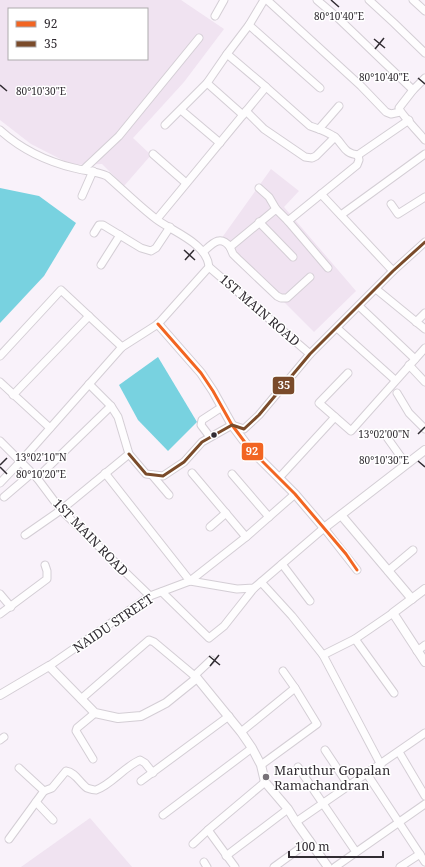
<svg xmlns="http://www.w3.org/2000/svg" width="425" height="867" font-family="'Noto Serif',serif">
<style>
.built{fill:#f0e3f1;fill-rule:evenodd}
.water{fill:#78d2e0}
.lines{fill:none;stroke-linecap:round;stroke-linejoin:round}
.minor-casing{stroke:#d4ced5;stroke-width:9}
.tertiary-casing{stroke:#d4ced5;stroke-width:10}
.minor{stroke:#fefdfe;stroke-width:7}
.tertiary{stroke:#fefdfe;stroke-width:8}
.bus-1-casing{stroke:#fff;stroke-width:6}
.bus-2-casing{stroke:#fff;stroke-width:6}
.bus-1{stroke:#f26522;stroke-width:3}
.bus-2{stroke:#7a4b2a;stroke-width:3}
.ticks{fill:none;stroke:#312c32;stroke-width:1.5}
.bus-dot{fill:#312c32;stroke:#fff;stroke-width:1.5}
.poi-dot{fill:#777178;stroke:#fff;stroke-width:1.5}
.labels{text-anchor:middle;stroke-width:3;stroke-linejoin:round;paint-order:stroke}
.street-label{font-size:13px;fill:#312c32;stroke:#fff}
.poi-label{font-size:13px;fill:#312c32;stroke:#fff;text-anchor:start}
.ticks-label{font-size:10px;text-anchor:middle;fill:#312c32;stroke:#fff;stroke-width:3;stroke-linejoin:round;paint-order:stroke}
.line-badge{stroke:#fff;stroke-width:1.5}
.badge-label{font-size:11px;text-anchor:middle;font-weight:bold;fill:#fff}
</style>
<rect width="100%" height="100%" fill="#f9f2fa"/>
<!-- built -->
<g class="built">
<path d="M0 0H181L224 29 184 82 133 138 151 155 124 186 102 164 72 165 31 144 0 120ZM9 9H147V59H9Z"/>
<polygon points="271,169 299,191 284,207 356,291 314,332 221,239"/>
<polygon points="90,818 132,867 21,867"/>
</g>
<!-- water -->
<g class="water">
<polygon points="0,188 39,196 76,223 44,276 0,323"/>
<polygon points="158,357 197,422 168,451 138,420 119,385"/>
</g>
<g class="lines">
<!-- minor casing -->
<g class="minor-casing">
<g id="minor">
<path d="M264 0 249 25 227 54 266 87 310 126C319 129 329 132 336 138 345 147 344 153 358 155L409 120"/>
<polyline points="267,0 361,86 386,112 391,114 400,112"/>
<polyline points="317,0 338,18 413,90"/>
<polyline points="369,0 394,23 425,53"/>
<polyline points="413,0 425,11"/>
<polyline points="215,16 224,0"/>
<polyline points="249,25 320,88"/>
<path d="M425 78 413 90 399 108C400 113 420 134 425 140"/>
<polyline points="207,83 243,115"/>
<polyline points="181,110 220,143"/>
<polyline points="246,111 264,129 305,157 312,158 316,156 335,137"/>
<polyline points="165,125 207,83 227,54"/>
<polyline points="319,129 339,106"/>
<path d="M0 130C22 150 45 161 74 168 85 171 96 171 107 176 123 190 139 206 156 219 173 232 207 243 209 267L158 324 122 347 21 461 0 483"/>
<polyline points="153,154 186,183"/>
<polyline points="84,169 119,136 199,38"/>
<polyline points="259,188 269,197 276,209"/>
<polyline points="321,194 393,271"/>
<polyline points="82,196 93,171"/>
<polyline points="391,204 398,214 425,197"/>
<polyline points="341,215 425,154"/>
<polyline points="157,219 266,87"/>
<polyline points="288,221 328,268"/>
<polyline points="259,222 293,257"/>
<polyline points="94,233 99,225 103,225 141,248 151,251 156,248 170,227"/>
<polyline points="230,247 233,254 238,259 277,296 281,298 287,298 310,277"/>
<path d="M203 252C212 244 220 234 230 247L276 209 288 221 357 165 359 160 358 155"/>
<polyline points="101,265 120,235"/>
<polyline points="209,267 310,354"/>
<polyline points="376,289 425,329"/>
<polyline points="359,306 415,359"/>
<polyline points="416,322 425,313"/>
<polyline points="337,328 395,380"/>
<polyline points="0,356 61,290 122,347"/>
<polyline points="409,365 425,382"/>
<polyline points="0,382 50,428"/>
<polyline points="397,393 409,413 425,429"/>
<polyline points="13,395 89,316"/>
<polyline points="335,417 351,431 425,348"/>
<polyline points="386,436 406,464"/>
<polyline points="210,437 201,425 202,420 222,407"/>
<polyline points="0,441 37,478 61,510 150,596"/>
<polyline points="129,454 146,474 163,476 184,462 202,442 232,425 244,429 259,415 310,354 393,271 425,242"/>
<polyline points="105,473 190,581 246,537"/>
<polyline points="192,473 246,537 295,494"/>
<polyline points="232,474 269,517"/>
<polyline points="152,475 169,495"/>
<polyline points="37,478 111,406"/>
<polyline points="279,478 335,417 319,403 348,373"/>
<polyline points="4,497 32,473"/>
<polyline points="210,527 226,513"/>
<polyline points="25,535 61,510 129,454 118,417 111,406 89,384"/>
<polyline points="282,564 310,601"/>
<polyline points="388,571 413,550"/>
<polyline points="261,582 292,616 323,655"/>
<polyline points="162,592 209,638 224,626 254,588"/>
<polyline points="0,594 11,607"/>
<polyline points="393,613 355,639 394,693"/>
<polyline points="0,614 47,579 47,571 45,565"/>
<polyline points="355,639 323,655 381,765"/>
<polyline points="417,651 425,645"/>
<polyline points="49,666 150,596 190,581 237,589 254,588 324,528 357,570"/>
<polyline points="283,671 295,688"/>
<polyline points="194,676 211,660"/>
<polyline points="81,699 149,640 154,642 197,678"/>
<polyline points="241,732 295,688 317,724 261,765"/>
<polyline points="0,740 4,737"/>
<polyline points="325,750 349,786"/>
<polyline points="399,752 425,796"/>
<polyline points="93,759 76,731 77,728 95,713"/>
<polyline points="298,767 356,852"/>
<path d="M19 768 44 791 52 788 66 771C75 772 80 783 87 788 90 789 93 790 96 790 111 785 124 767 140 760L145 763 153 773"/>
<polyline points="367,774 425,862"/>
<polyline points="141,781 229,716"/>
<polyline points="36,802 53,820"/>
<polyline points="163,815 252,748"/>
<polyline points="296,822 425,733"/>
<polyline points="208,830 235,867"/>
<polyline points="9,839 44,791"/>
<polyline points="193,844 208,830 265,782"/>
<polyline points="226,856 288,809"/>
<polyline points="204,862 207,867"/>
<polyline points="274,867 310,841"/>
<polyline points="335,867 425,804"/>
<polyline points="400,867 420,854"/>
</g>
</g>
<!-- tertiary casing -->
<g class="tertiary-casing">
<g id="tertiary">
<polyline points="158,324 201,373 213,391 232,425 250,449 295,494 324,528 425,450"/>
<polyline points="341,515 412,599"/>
<polyline points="425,589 393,613 425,662"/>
<polyline points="0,695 49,666 95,713 118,718 141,716 166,703 197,678 241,732 252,748 261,765 265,782 288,809 296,822 328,867"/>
</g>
</g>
<!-- minor -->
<use href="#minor" class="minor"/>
<!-- tertiary -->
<use href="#tertiary" class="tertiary"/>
<!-- bus-1 casing -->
<g class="bus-1-casing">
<polyline id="bus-1" points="158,324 201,373 213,391 232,425 250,449 295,494 346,554 357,570"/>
</g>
<!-- bus-2 casing -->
<g class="bus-2-casing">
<polyline id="bus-2" points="129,454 146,474 163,476 184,462 202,442 232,425 244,429 259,415 310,354 393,271 425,242"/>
</g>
<!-- bus-1 -->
<use href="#bus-1" class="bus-1"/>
<!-- bus-2 -->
<use href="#bus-2" class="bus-2"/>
</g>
<!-- ticks -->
<path class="ticks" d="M331 0 339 7M374 39 385 48M375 49 384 38M418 78 425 84M0 85 7 91M184 250 195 260M185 260 194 250M418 434 425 427M418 461 425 467M0 465 7 458M0 467 7 474M209 656 220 665M210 666 219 655"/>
<!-- markers -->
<circle class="bus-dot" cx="214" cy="435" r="3.5"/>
<circle class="poi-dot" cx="266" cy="777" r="4"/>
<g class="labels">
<!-- street labels -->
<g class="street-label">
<text transform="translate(260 310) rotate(41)" y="5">1ST MAIN ROAD</text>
<text transform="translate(91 537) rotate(46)" y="5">1ST MAIN ROAD</text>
<text transform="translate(113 623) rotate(-34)" y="5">NAIDU STREET</text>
</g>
<!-- poi labels -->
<g class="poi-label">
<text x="274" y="775">Maruthur Gopalan<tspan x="274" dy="15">Ramachandran</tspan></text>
</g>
</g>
<g class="ticks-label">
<text x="339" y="20">80°10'40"E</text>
<text x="384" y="81">80°10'40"E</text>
<text x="41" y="95">80°10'30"E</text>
<text x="384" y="438">13°02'00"N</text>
<text x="41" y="461">13°02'10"N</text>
<text x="384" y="464">80°10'30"E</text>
<text x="41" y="478">80°10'20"E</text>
</g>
<g class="line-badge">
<rect x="272" y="376" width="23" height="19" rx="4" fill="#7a4b2a"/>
<rect x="241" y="442" width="23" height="19" rx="4" fill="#f26522"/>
</g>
<g class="badge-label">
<text x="284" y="389">35</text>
<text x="252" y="455">92</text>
</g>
<!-- legend -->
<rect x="8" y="8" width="140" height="52" fill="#ffffff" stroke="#adabad"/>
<rect x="16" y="21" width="20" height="6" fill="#f26522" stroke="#adabad"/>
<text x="44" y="28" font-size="12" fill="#312c32">92</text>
<rect x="16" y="41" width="20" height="6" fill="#7a4b2a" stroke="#adabad"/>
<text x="44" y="48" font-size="12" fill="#312c32">35</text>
<!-- scale -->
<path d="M289 851v6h94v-6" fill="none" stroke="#312c32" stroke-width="2"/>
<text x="295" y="851" font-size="12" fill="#312c32" stroke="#ffffff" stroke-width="3" paint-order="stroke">100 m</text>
</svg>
